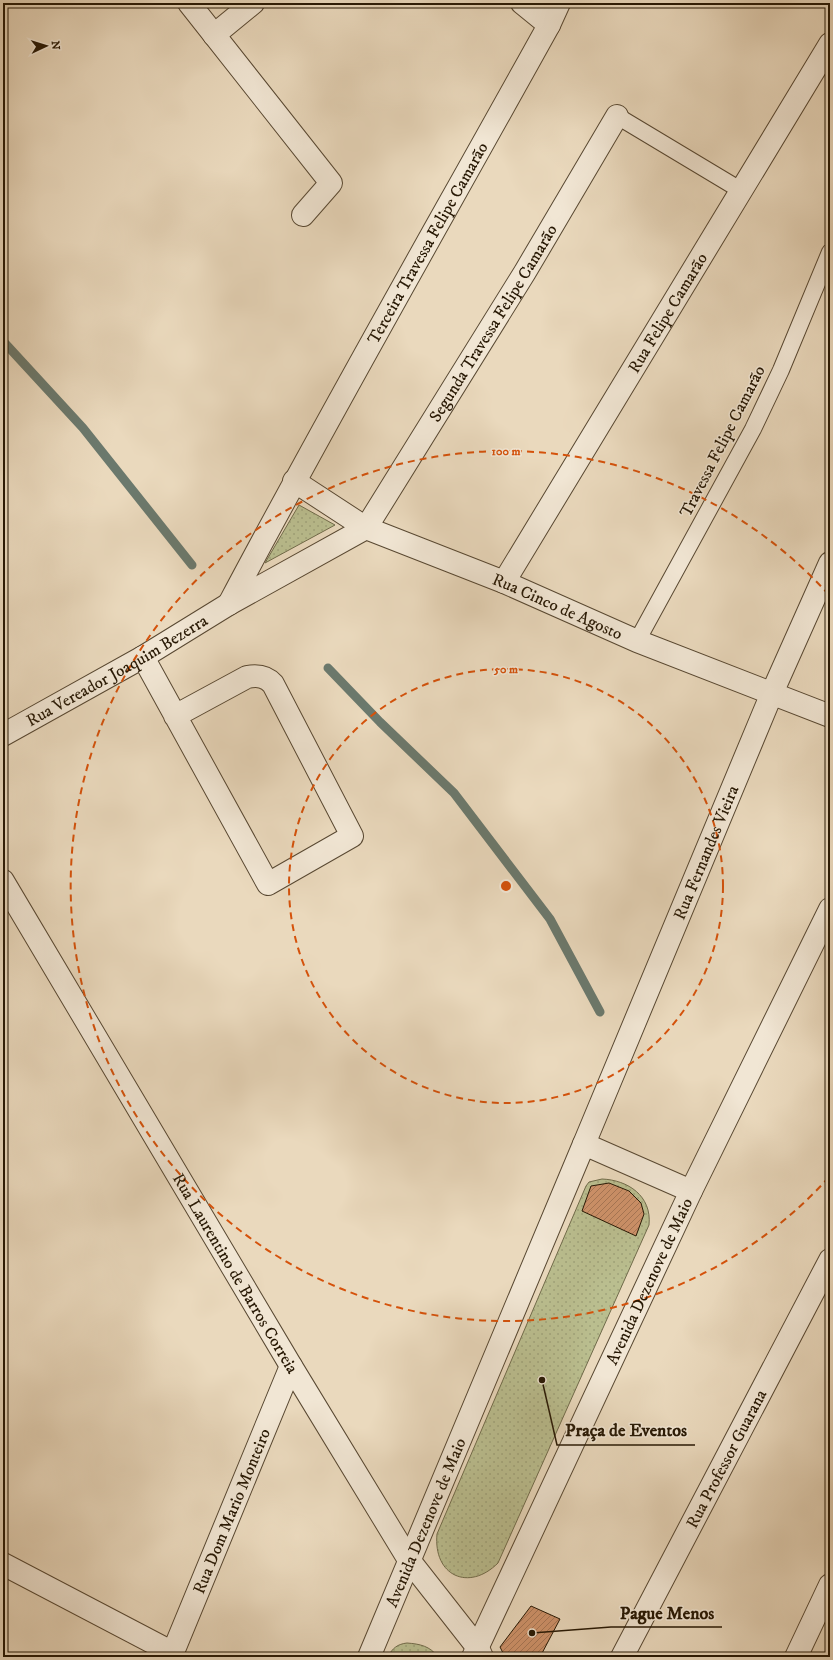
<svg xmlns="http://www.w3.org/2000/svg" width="833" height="1660" font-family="'IM FELL DW Pica',serif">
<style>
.park{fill:url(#park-dots);stroke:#706b4a}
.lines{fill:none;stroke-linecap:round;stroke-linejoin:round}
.stream{stroke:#6b796d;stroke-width:9}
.building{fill:url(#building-hatch);stroke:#271804}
.service-casing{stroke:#584832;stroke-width:18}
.minor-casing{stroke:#584832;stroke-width:24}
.tertiary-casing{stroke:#584832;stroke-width:24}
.service{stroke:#f1e6d4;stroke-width:16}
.minor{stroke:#f1e6d4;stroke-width:22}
.tertiary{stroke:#f1e6d4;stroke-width:22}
.ring{fill:none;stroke:#d5520b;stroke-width:2;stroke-dasharray:7 5}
.labels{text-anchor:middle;stroke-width:3;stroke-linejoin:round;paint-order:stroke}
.street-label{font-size:17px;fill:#271804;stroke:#f1e6d4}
.centre{fill:#d5520b;stroke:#f1e6d4;stroke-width:2}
.ring-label{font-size:12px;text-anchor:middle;font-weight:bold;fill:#d5520b;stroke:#f1e6d4;stroke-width:3;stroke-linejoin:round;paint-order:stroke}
.leader{fill:none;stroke:#271804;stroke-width:1.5}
.callout-dot{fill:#271804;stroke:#f1e6d4;stroke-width:1.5}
.callout-label{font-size:18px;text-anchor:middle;font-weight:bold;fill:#271804;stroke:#f1e6d4;stroke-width:3;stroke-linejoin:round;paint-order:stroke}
</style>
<defs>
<pattern id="park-dots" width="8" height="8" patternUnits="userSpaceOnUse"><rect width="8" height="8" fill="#babe8f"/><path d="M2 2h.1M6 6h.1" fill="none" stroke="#a0a37a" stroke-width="1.8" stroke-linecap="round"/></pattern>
<pattern id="building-hatch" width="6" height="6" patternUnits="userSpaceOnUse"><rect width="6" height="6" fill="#ce926a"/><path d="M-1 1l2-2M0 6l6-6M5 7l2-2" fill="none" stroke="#a77655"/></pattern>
</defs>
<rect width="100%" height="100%" fill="#ead9bd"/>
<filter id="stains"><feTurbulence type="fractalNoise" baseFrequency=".005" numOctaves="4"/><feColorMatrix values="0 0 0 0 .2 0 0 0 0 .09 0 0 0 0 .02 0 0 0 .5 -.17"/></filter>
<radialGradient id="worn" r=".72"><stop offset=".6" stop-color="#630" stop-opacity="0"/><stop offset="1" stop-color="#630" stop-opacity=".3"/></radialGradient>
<!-- park -->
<g class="park">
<polygon points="299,505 335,525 265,563"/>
<path d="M602 1179C628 1180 652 1196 649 1225L498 1563C469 1592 433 1576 437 1534L586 1186 589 1182Z"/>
<path d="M407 1643C420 1644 430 1646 438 1657H388C392 1648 398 1644 407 1643Z"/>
</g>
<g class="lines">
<!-- stream -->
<g class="stream">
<polyline points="3,341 83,428 192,565"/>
<polyline points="328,668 380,722 454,793 550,919 600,1012"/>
</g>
</g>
<!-- building -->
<g class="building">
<polygon points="609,1183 629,1191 641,1203 644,1214 636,1236 582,1211 591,1186"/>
<polygon points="531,1606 560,1619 540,1657 505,1657 500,1647"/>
</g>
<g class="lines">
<!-- service casing -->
<g class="service-casing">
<g id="service">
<polyline points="617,116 742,191"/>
<polyline points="637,641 753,429 781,370 830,252"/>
</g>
</g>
<!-- minor casing -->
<g class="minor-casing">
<g id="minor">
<polyline points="189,3 331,183 303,215"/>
<polyline points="522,3 549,25"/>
<polyline points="214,35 253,3"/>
<path id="s1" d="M294 481 366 528 504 582 637 641 830 716"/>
<path id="s2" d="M504 582 830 44"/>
<path id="s3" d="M229 604C332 409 442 218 549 25L559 3"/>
<path d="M143 657 268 884 352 836 273 684C266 676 258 675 247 677L175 716"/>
<path id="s4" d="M3 735 143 657 229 604 366 528 525 272 617 116"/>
<path id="s5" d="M584 1144 772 693 830 563"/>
<polyline points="3,1564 173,1653"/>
<path id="s6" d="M171 1657 291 1366"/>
<path id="s7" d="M622 1657 830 1260"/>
<polyline points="796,1657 830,1585"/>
</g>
</g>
<!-- tertiary casing -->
<g class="tertiary-casing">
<g id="tertiary">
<path id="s8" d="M3 881 291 1366 409 1560 478 1648 482 1657"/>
<path id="s9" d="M369 1657 584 1144 691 1191"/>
<path id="s10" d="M473 1657 691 1191 830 909"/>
</g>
</g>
<!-- service -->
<use href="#service" class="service"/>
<!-- minor -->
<use href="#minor" class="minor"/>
<!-- tertiary -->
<use href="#tertiary" class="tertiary"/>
</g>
<!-- distance rings -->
<g class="ring">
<circle cx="506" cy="886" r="217"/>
<path d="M829 1177A435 435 0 1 1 829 595"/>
</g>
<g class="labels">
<!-- street labels -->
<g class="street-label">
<text dy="6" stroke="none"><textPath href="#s3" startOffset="412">Terceira Travessa Felipe Camarão</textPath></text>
<text dy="6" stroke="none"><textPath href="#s2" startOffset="315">Rua Felipe Camarão</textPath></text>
<text dy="6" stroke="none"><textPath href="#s4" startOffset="659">Segunda Travessa Felipe Camarão</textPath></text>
<text transform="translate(722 441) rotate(-63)" y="6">Travessa Felipe Camarão</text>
<text dy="6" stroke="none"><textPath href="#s1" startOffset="293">Rua Cinco de Agosto</textPath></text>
<text dy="6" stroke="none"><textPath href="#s4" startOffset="131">Rua Vereador Joaquim Bezerra</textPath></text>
<text dy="6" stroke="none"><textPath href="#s5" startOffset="316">Rua Fernandes Vieira</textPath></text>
<text dy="6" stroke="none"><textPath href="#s8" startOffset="456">Rua Laurentino de Barros Correia</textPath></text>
<text dy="6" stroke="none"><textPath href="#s10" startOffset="415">Avenida Dezenove de Maio</textPath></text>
<text dy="6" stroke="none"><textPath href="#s7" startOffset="224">Rua Professor Guarana</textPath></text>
<text dy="6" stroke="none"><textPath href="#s6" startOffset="158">Rua Dom Mario Monteiro</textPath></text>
<text dy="6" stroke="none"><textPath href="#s9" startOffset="146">Avenida Dezenove de Maio</textPath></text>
</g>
</g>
<circle cx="506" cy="886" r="6" class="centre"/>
<g class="ring-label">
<text x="506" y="455">100 m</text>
<text x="506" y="673">50 m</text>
</g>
<!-- callouts -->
<path class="leader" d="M542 1380L557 1445H695M532 1633L611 1627H722"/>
<g class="callout-dot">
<circle cx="542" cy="1380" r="4"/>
<circle cx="532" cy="1633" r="4"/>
</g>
<g class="callout-label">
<text x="626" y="1436">Praça de Eventos</text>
<text x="667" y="1619">Pague Menos</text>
</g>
<!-- margin -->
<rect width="833" height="1660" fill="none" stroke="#ead9bd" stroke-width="16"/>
<rect x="4" y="4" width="825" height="1652" fill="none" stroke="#271804" stroke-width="2"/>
<rect x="8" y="8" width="817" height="1644" fill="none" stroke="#271804"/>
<!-- north arrow -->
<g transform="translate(46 46) rotate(86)" stroke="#f1e6d4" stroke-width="3" paint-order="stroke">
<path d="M0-3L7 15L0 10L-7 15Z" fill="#271804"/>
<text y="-6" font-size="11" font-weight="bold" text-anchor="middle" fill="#271804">N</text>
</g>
<rect width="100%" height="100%" filter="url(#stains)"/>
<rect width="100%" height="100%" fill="url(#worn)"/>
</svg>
